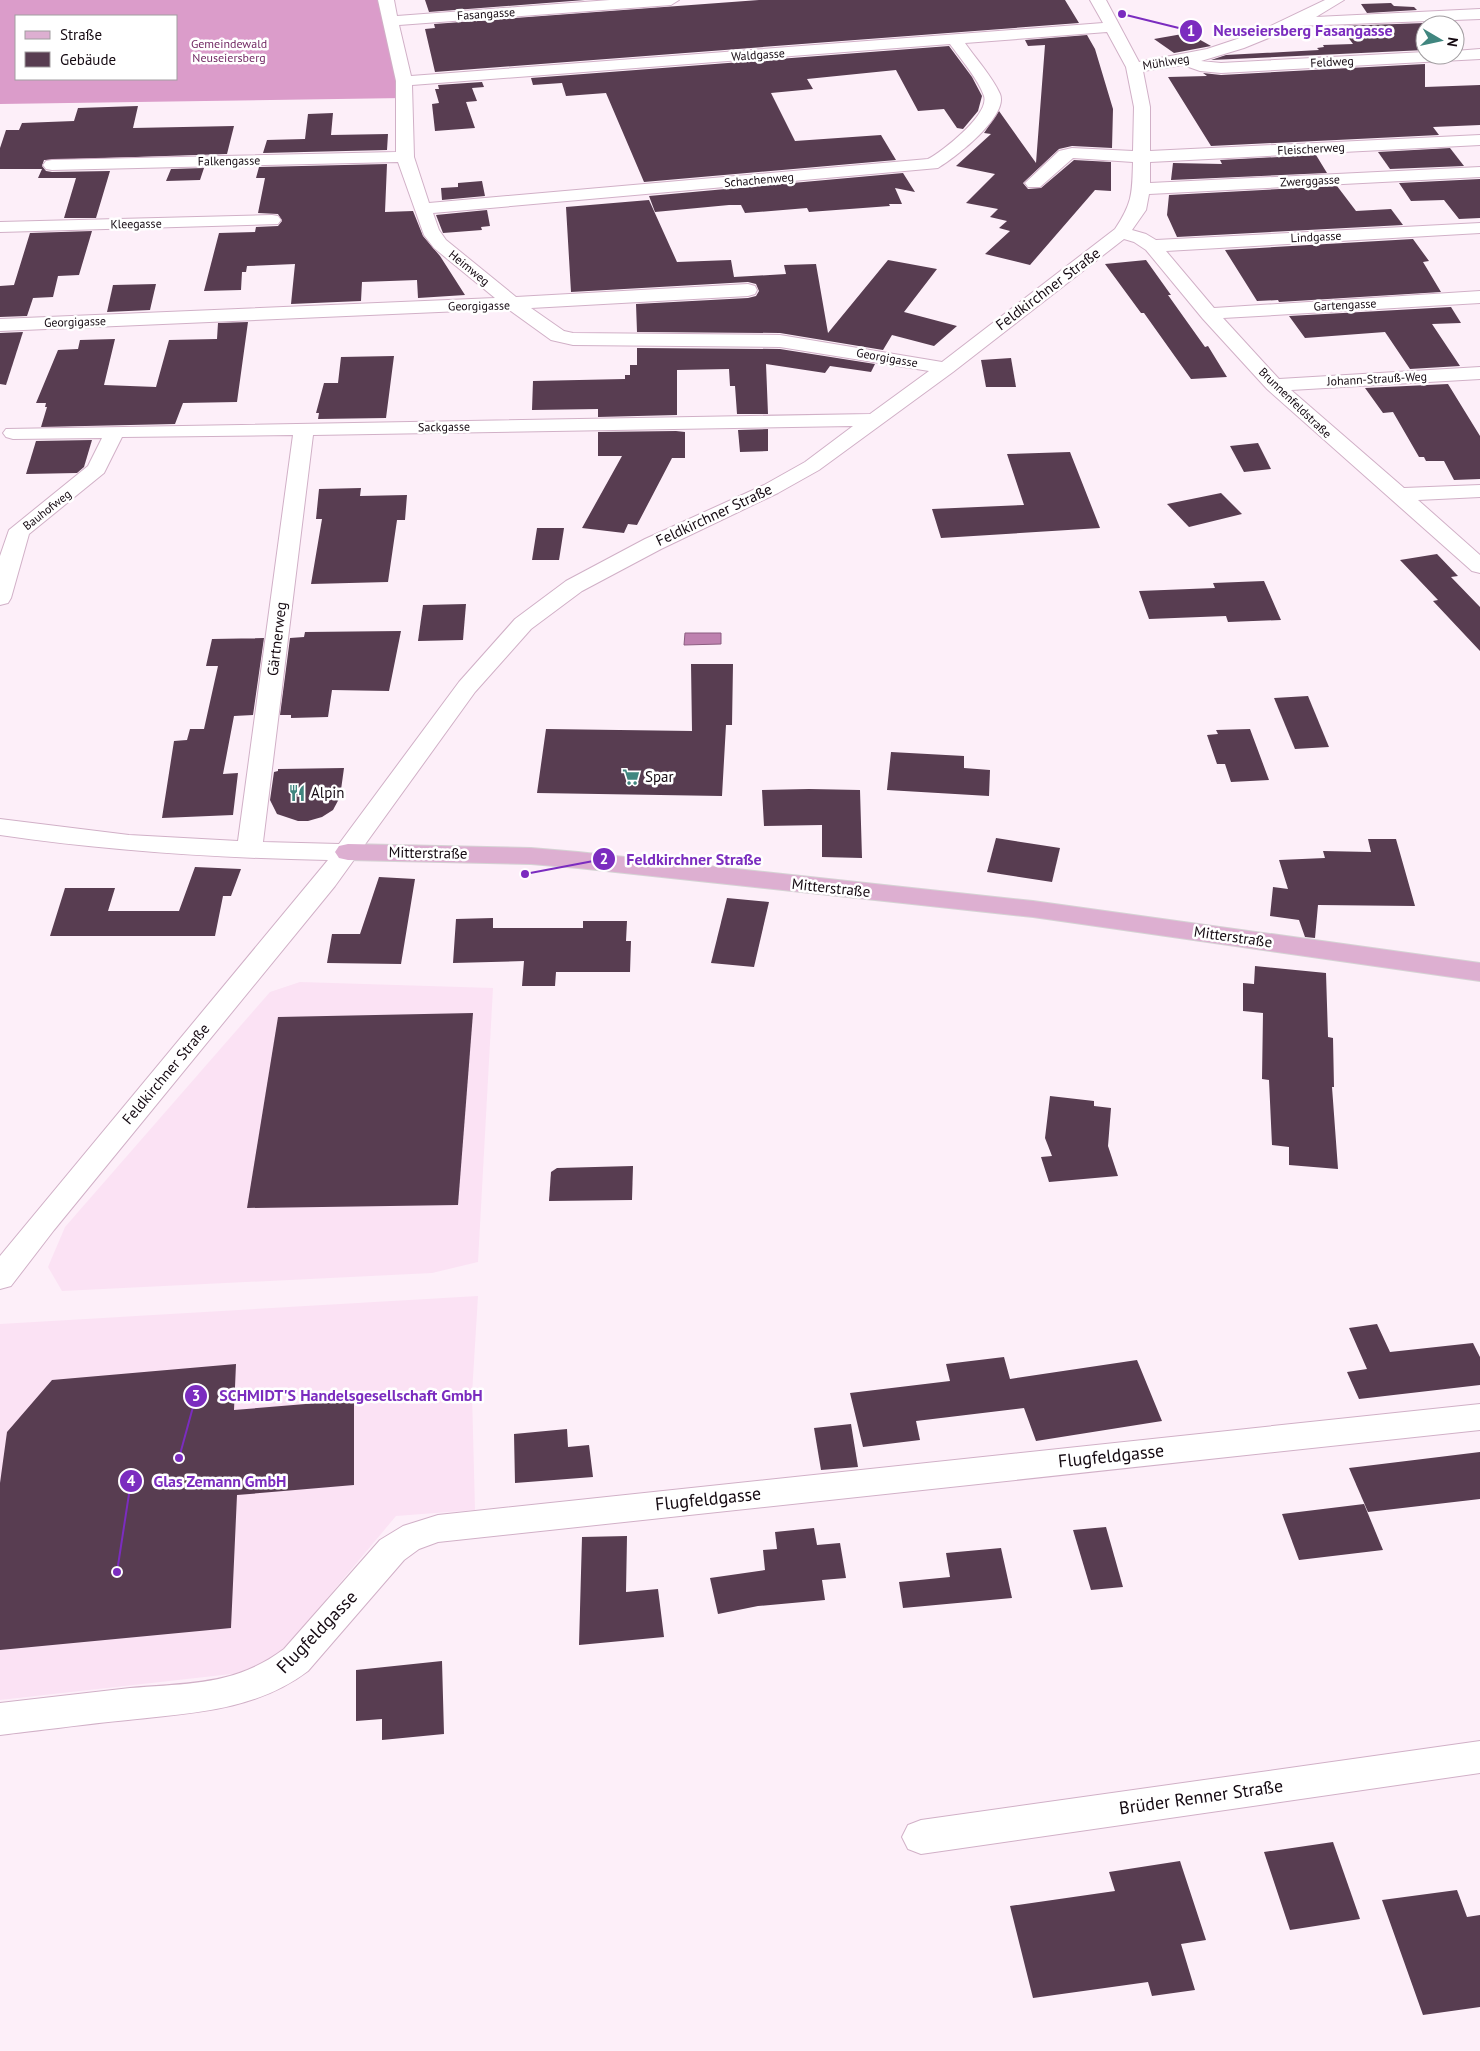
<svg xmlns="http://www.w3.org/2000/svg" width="1480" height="2051" font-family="'PT Sans',sans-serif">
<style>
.built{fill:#fbe2f4}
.forest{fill:#db9cca;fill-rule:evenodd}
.water{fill:#be81af;stroke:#8b5d80}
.building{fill:#583d51}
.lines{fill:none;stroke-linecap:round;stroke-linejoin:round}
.minor-casing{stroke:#d1b0c7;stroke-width:2}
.major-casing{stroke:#d5d3d4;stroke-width:2}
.minor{fill:#fff;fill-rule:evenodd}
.major{fill:#ddafd1;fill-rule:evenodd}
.labels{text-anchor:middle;stroke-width:5;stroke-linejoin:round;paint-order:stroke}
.far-street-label{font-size:12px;fill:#150a12;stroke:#fff}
.far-park-label{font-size:12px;fill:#722963;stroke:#fff}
.street-label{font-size:15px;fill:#150a12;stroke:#fff}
.poi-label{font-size:15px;fill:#150a12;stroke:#fff;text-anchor:start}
.near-street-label{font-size:18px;fill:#150a12;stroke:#fff}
.leader{fill:none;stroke:#7b2cbf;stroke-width:2}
.callout-dot{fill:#7b2cbf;stroke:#fff;stroke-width:2}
.mark-label{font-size:15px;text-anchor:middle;font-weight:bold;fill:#fff}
.callout-label{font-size:16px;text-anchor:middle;font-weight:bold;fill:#7b2cbf;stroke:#fff;stroke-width:5;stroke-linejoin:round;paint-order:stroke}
</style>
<rect width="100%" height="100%" fill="#fdeff9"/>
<!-- built -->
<g class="built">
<polygon points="300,982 493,988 478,1262 432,1273 62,1291 48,1267 65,1227 270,992"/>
<polygon points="478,1296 472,1394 475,1510 396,1516 267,1670 0,1700 0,1324"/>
</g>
<!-- forest -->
<path class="forest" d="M0 0H383L404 98 0 104ZM16 16H176V79H16Z"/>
<!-- water -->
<polygon class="water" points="685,633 721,633 721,644 684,645"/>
<!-- building -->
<g class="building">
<polygon points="425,0 585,0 429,12"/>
<polygon points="759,0 1065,0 1079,23 435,72 425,29 435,28 434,24"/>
<polygon points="1391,3 1394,6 1414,7 1417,10 1367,13 1361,4"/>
<polygon points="1425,23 1425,50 1211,60 1226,55 1319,50 1317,48 1324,47 1323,45 1353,44 1340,26"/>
<polygon points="1188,33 1211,46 1174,53 1154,39"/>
<polygon points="1087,35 1095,49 1113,109 1112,148 1072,146 1059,149 1023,183 1028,189 1041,188 1074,160 1111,162 1111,191 1095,190 1030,265 985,254 1010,231 999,228 1007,221 990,217 998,209 966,203 995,174 956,166 991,134 984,133 999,111 1036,163 1045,45 1028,46 1025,40"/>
<polygon points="949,46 972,77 982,96 978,111 963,129 957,128 944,109 918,111 896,70 807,79 813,89 771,93 795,141 881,135 896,160 644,182 606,93 566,96 562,83 533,85 531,78"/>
<polygon points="1425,64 1425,87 1480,85 1480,125 1433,127 1439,135 1211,146 1168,77 1207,76 1203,73 1221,75"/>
<polygon points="482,82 484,87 472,88 477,101 466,102 475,128 435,131 432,104 439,103 435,89 439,89 438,85"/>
<polygon points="138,106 133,128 234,126 227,154 44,160 42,166 46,171 52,172 110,171 96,218 64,218 76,178 38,178 42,169 0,169 0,148 6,130 19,130 22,123 74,121 78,108"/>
<polygon points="333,113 331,135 388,134 387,150 263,153 267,140 305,139 308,114"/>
<polygon points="1450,148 1464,166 1390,169 1378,152"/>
<polygon points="1316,155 1327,173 1171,180 1173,163 1222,164 1220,160"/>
<polygon points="387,164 385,212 413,211 423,236 440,256 465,295 418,298 417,280 362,282 361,301 291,304 295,264 247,266 246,272 242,272 241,290 204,291 219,233 255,232 256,227 278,226 282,221 278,214 258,213 265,178 256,178 259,167"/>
<polygon points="204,168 200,180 166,181 171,169"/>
<polygon points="903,173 915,192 895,188 902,204 889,204 890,206 809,212 807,208 745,213 741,205 729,205 655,212 649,196"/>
<polygon points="1480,179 1480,218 1459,219 1444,200 1411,201 1399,183"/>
<polygon points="482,181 485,196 442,200 441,188 458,187 458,183"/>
<polygon points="1337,186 1356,211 1391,209 1403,225 1177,237 1167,215 1169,195"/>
<polygon points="649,200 677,262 731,260 734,277 786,274 784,265 816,264 828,333 888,260 937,269 904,312 957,326 934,346 892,335 883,350 780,333 637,332 636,304 748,298 756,296 759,291 756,284 748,282 571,292 566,207"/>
<polygon points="487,210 490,226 481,227 482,230 443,233 436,215"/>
<polygon points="92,231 79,275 58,276 53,297 33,298 27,316 0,317 0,286 14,285 30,233"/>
<polygon points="1413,239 1429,261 1423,262 1441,292 1279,302 1278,300 1257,301 1225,250"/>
<polygon points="1146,260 1171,295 1168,295 1205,347 1208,346 1227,377 1191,379 1144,313 1141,313 1105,264"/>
<polygon points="156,284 150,310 107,312 113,285"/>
<polygon points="1451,307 1461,323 1432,324 1460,366 1410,369 1385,332 1305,338 1289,316"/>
<polygon points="248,322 237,402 183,403 175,424 41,427 47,407 45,407 46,403 36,403 58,350 78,349 80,340 115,339 104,385 156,387 169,340 217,339 218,323"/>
<polygon points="23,332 6,385 0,384 0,333"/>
<polygon points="637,348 780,349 875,364 871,372 830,366 825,373 766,364 768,414 737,414 735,386 730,386 729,369 677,370 677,415 598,417 598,409 532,410 533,381 625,379 625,375 630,375 630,365 637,365"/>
<polygon points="394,356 386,418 318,419 319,413 316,413 324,383 338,383 341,357"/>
<polygon points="1011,358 1016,387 986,387 981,360"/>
<polygon points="1448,384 1480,436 1480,479 1454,480 1444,461 1426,461 1424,457 1419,457 1393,412 1383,413 1365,388"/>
<polygon points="768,429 768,451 740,452 738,430"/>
<polygon points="676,431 685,432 685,458 672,458 637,525 628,524 624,533 582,528 622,456 598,456 598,432"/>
<polygon points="92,440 84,467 77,473 26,474 36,441"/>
<polygon points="1258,443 1271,469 1244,472 1230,446"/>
<polygon points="1070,452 1100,528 941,538 932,509 1024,505 1007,454"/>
<polygon points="361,488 360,496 407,495 405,520 397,520 388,582 311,584 322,519 316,519 319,489"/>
<polygon points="1221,493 1242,514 1189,527 1167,504"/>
<polygon points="537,528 564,528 559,560 532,560"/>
<polygon points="1437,554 1458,576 1451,577 1480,607 1480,651 1433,601 1438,600 1400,560"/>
<polygon points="1264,581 1281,620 1228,622 1226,616 1149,619 1139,591 1215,588 1213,583"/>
<polygon points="466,604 463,640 418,641 423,605"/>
<polygon points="401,631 389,691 332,690 328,717 291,718 291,715 280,715 290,638 304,637 305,632"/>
<polygon points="264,638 253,715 234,716 223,774 238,773 233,815 162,818 174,741 187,740 190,729 204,729 218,666 206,666 212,639"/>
<polygon points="691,664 733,664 732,725 726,725 722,796 537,793 546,729 692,731"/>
<polygon points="1308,696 1329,747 1295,749 1274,698"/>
<polygon points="1250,729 1269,780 1231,782 1225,764 1217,764 1207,735 1218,734 1216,730"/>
<polygon points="891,752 964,756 964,768 990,770 989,796 887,790"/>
<polygon points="344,768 340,797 333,810 322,817 308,821 298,821 277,814 270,800 274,772 278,771 278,769"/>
<polygon points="809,789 860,790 862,858 822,857 822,825 764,826 762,790"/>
<polygon points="996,838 1060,848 1052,882 987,872"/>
<polygon points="1368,839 1396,839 1415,906 1318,905 1315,938 1305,937 1299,920 1270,916 1273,887 1288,889 1279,860 1325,858 1323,851 1371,852"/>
<polygon points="195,867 241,869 231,896 223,896 215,936 50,936 65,888 115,888 108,911 179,911"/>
<polygon points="379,877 415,879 401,964 327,963 332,934 360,934"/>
<polygon points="727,898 769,902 754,967 711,963"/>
<polygon points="493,918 493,928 583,928 583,921 627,921 626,941 631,941 630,972 556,972 555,986 522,986 524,961 453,963 456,919"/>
<polygon points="1255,966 1326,973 1328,1037 1333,1038 1334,1087 1332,1087 1338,1169 1289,1165 1289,1147 1272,1145 1269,1080 1262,1079 1263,1013 1243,1011 1243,983 1254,984"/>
<polygon points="473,1013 458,1205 247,1208 278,1017"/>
<polygon points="1050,1096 1094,1101 1094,1106 1111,1108 1108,1146 1118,1176 1049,1182 1041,1157 1052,1156 1045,1138"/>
<polygon points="633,1166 632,1200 549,1201 551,1172 557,1168"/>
<polygon points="1377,1324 1390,1352 1473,1343 1480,1357 1480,1385 1359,1399 1347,1372 1367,1369 1349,1328"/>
<polygon points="1004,1357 1010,1379 1137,1360 1162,1421 1036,1441 1024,1408 916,1421 920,1440 863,1447 850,1393 950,1381 946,1364"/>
<polygon points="236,1364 234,1410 354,1400 354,1485 237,1495 231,1628 0,1650 0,1483 7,1432 52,1380"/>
<polygon points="851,1424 858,1467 821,1470 814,1428"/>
<polygon points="567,1429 568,1447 589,1445 593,1477 515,1483 514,1434"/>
<polygon points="1480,1452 1480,1499 1368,1512 1349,1468"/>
<polygon points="1364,1504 1383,1550 1299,1560 1282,1514"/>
<polygon points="1106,1527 1123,1587 1091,1590 1073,1530"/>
<polygon points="814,1528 817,1545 840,1543 846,1578 822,1580 825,1600 758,1606 718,1614 710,1578 765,1570 763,1550 777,1549 775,1532"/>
<polygon points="627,1536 626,1592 658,1589 664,1637 579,1645 582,1537"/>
<polygon points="1001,1548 1012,1598 903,1608 899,1582 950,1577 946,1553"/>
<polygon points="442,1661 444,1734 382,1740 382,1719 356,1721 356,1670"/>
<polygon points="1333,1842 1360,1919 1290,1930 1264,1852"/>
<polygon points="1180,1861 1206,1940 1181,1944 1195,1990 1152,1996 1148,1982 1033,1998 1010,1906 1115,1891 1109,1872"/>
<polygon points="1457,1890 1467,1917 1480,1915 1480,2007 1423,2015 1382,1900"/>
</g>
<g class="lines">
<!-- minor casing -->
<g class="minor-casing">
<g id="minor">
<path d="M378 0H394L397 16 610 0H679L671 5 399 25 411 76 1103 23 1090 0H1106L1139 62 1207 49 1258 32 1325 0H1344L1316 17 1480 9V19L1298 26 1244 48 1201 61 1221 63 1425 52V55H1455V51L1480 49V59L1221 73 1200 71 1183 65 1143 71 1150 107V151L1480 135V145L1150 162V183L1480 167V177L1149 194 1146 210 1132 230 1146 234 1156 240 1480 223V233L1166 251 1214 308 1480 291V303L1223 318 1279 379 1480 367V379L1291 390 1404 488 1480 485V497L1418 500 1480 555V573L1472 571 1267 389 1203 319 1146 250 1134 242 1124 239 953 372 819 470 778 493 661 549 582 591 531 629 475 692 335 886 54 1230 11 1286 0 1289V1256L328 860C218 858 109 851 0 835V819L129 835 238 841 293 435 122 437 104 473 29 534 11 598 8 603 0 605V556L9 530 88 466 102 438 13 439 6 437 3 433 6 429 870 414 929 371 780 347 573 345 551 340 508 309 0 331V319L495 298 434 248 424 235 398 162 52 170 46 169 43 165 46 161 52 160 396 152V81ZM1107 32 1126 67 1134 107 1133 151 1072 148 1059 151 1025 183 1028 187H1040L1073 158 1133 162C1132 193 1133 202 1115 229L942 362 780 335 573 333 564 331 531 308 748 296 755 294 757 290 755 286 748 284 516 297 446 240 439 230 433 213 938 168C955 158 1009 116 1000 94 992 76 976 59 965 43ZM950 44C960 58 979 80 984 96 990 114 943 151 928 159L429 203 414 157 412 85ZM853 426 805 462 764 485 645 539 566 581 515 619 459 682 339 844 263 842 313 435Z"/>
<polygon points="272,215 278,216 281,220 278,224 0,232 0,222"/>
<path d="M1480 1404V1430L438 1542 419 1549 404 1560 308 1671C255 1711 192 1713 128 1720 86 1724 43 1730 0 1735V1703C43 1698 87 1693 130 1688 187 1683 235 1686 284 1649L380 1540 403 1526 438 1515Z"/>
<polygon points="1480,1741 1480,1773 921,1854 908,1849 902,1837 908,1825 921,1820"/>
</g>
</g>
<!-- major casing -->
<g class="major-casing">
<polygon id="major" points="348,844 531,848 578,852 1033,901 1480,963 1480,981 1033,917 578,868 531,864 348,860 339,858 335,852 339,846"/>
</g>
<!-- minor -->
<use href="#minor" class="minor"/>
<!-- major -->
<use href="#major" class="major"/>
</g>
<!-- icons -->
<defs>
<g id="supermarket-bare" transform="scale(1.35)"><path d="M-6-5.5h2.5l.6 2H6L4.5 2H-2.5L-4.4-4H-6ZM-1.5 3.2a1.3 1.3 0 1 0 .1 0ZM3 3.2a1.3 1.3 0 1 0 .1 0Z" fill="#40867f" stroke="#fff" stroke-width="2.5" paint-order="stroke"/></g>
<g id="restaurant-bare" transform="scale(1.35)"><path d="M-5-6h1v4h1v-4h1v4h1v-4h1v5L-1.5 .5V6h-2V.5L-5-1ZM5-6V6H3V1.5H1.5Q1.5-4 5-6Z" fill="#40867f" stroke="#fff" stroke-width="2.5" paint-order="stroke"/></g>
</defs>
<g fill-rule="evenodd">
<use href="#supermarket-bare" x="631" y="777"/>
<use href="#restaurant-bare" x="297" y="793"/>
</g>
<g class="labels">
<!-- far-street labels -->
<g class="far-street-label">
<text transform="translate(486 14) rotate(-4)" y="4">Fasangasse</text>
<text transform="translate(758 55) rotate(-4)" y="4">Waldgasse</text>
<text transform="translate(1166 62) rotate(-9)" y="4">Mühlweg</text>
<text transform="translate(1332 62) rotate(-3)" y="4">Feldweg</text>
<text transform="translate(1311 149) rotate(-3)" y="4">Fleischerweg</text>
<text transform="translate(229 161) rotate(-1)" y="4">Falkengasse</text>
<text transform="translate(759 180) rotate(-5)" y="4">Schachenweg</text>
<text transform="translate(1310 181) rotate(-3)" y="4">Zwerggasse</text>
<text transform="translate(136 224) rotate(-1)" y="4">Kleegasse</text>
<text transform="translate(1316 237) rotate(-3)" y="4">Lindgasse</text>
<text transform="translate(469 268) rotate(39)" y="4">Heimweg</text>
<text transform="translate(1345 305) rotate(-3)" y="4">Gartengasse</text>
<text transform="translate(479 306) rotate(-1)" y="4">Georgigasse</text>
<text transform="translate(75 322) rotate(-2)" y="4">Georgigasse</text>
<text transform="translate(887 358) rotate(10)" y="4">Georgigasse</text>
<text transform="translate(1377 379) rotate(-3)" y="4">Johann-Strauß-Weg</text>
<text transform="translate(1295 403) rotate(44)" y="4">Brunnenfeldstraße</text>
<text transform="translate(444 427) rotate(-1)" y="4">Sackgasse</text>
<text transform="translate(47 510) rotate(-38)" y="4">Bauhofweg</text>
</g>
<!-- far-park labels -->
<g class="far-park-label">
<text x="229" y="48">Gemeindewald<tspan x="229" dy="14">Neuseiersberg</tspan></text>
</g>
<!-- street labels -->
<g class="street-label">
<text transform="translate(1048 289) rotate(-37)" y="5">Feldkirchner Straße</text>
<text transform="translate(714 515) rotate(-25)" y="5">Feldkirchner Straße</text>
<text transform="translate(277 639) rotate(-83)" y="5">Gärtnerweg</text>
<text transform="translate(428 853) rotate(1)" y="5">Mitterstraße</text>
<text transform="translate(831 888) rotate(6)" y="5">Mitterstraße</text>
<text transform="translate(1233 937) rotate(8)" y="5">Mitterstraße</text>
<text transform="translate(166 1074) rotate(-50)" y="5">Feldkirchner Straße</text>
</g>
<!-- poi labels -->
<g class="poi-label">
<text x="645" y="782">Spar</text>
<text x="311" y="798">Alpin</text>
</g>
<!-- near-street labels -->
<g class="near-street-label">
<text transform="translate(1111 1456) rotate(-6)" y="6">Flugfeldgasse</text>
<text transform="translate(708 1499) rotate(-6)" y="6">Flugfeldgasse</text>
<text transform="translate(317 1632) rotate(-46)" y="6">Flugfeldgasse</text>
<text transform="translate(1201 1797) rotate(-8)" y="6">Brüder Renner Straße</text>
</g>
</g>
<!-- callouts -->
<path class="leader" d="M1122 14L1191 31M525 874L604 859M179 1458L196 1396M117 1572L131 1481"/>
<g class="callout-dot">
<circle cx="1122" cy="14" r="5"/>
<circle cx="525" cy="874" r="5"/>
<circle cx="179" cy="1458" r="5"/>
<circle cx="117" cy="1572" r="5"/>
<circle cx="1191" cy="31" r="12"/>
<circle cx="604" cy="859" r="12"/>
<circle cx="196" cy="1396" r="12"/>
<circle cx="131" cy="1481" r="12"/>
</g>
<g class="mark-label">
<text x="1191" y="36">1</text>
<text x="604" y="864">2</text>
<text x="196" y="1401">3</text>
<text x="131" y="1486">4</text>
</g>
<g class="callout-label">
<text x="1303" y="36">Neuseiersberg Fasangasse</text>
<text x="694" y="865">Feldkirchner Straße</text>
<text x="351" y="1401">SCHMIDT'S Handelsgesellschaft GmbH</text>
<text x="220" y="1487">Glas Zemann GmbH</text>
</g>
<!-- legend -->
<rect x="15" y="15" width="162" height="65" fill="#ffffff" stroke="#a19da0"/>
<rect x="25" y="31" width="25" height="8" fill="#ddafd1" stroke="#a19da0"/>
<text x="60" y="40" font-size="15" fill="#150a12">Straße</text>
<rect x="25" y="52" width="25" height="15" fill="#583d51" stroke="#a19da0"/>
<text x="60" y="65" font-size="15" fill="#150a12">Gebäude</text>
<!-- north arrow -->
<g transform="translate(1440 40) rotate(99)"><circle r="24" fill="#ffffff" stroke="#a19da0"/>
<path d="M0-4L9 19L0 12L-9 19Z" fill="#40867f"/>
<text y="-8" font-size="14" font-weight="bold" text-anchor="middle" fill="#150a12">N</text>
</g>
</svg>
